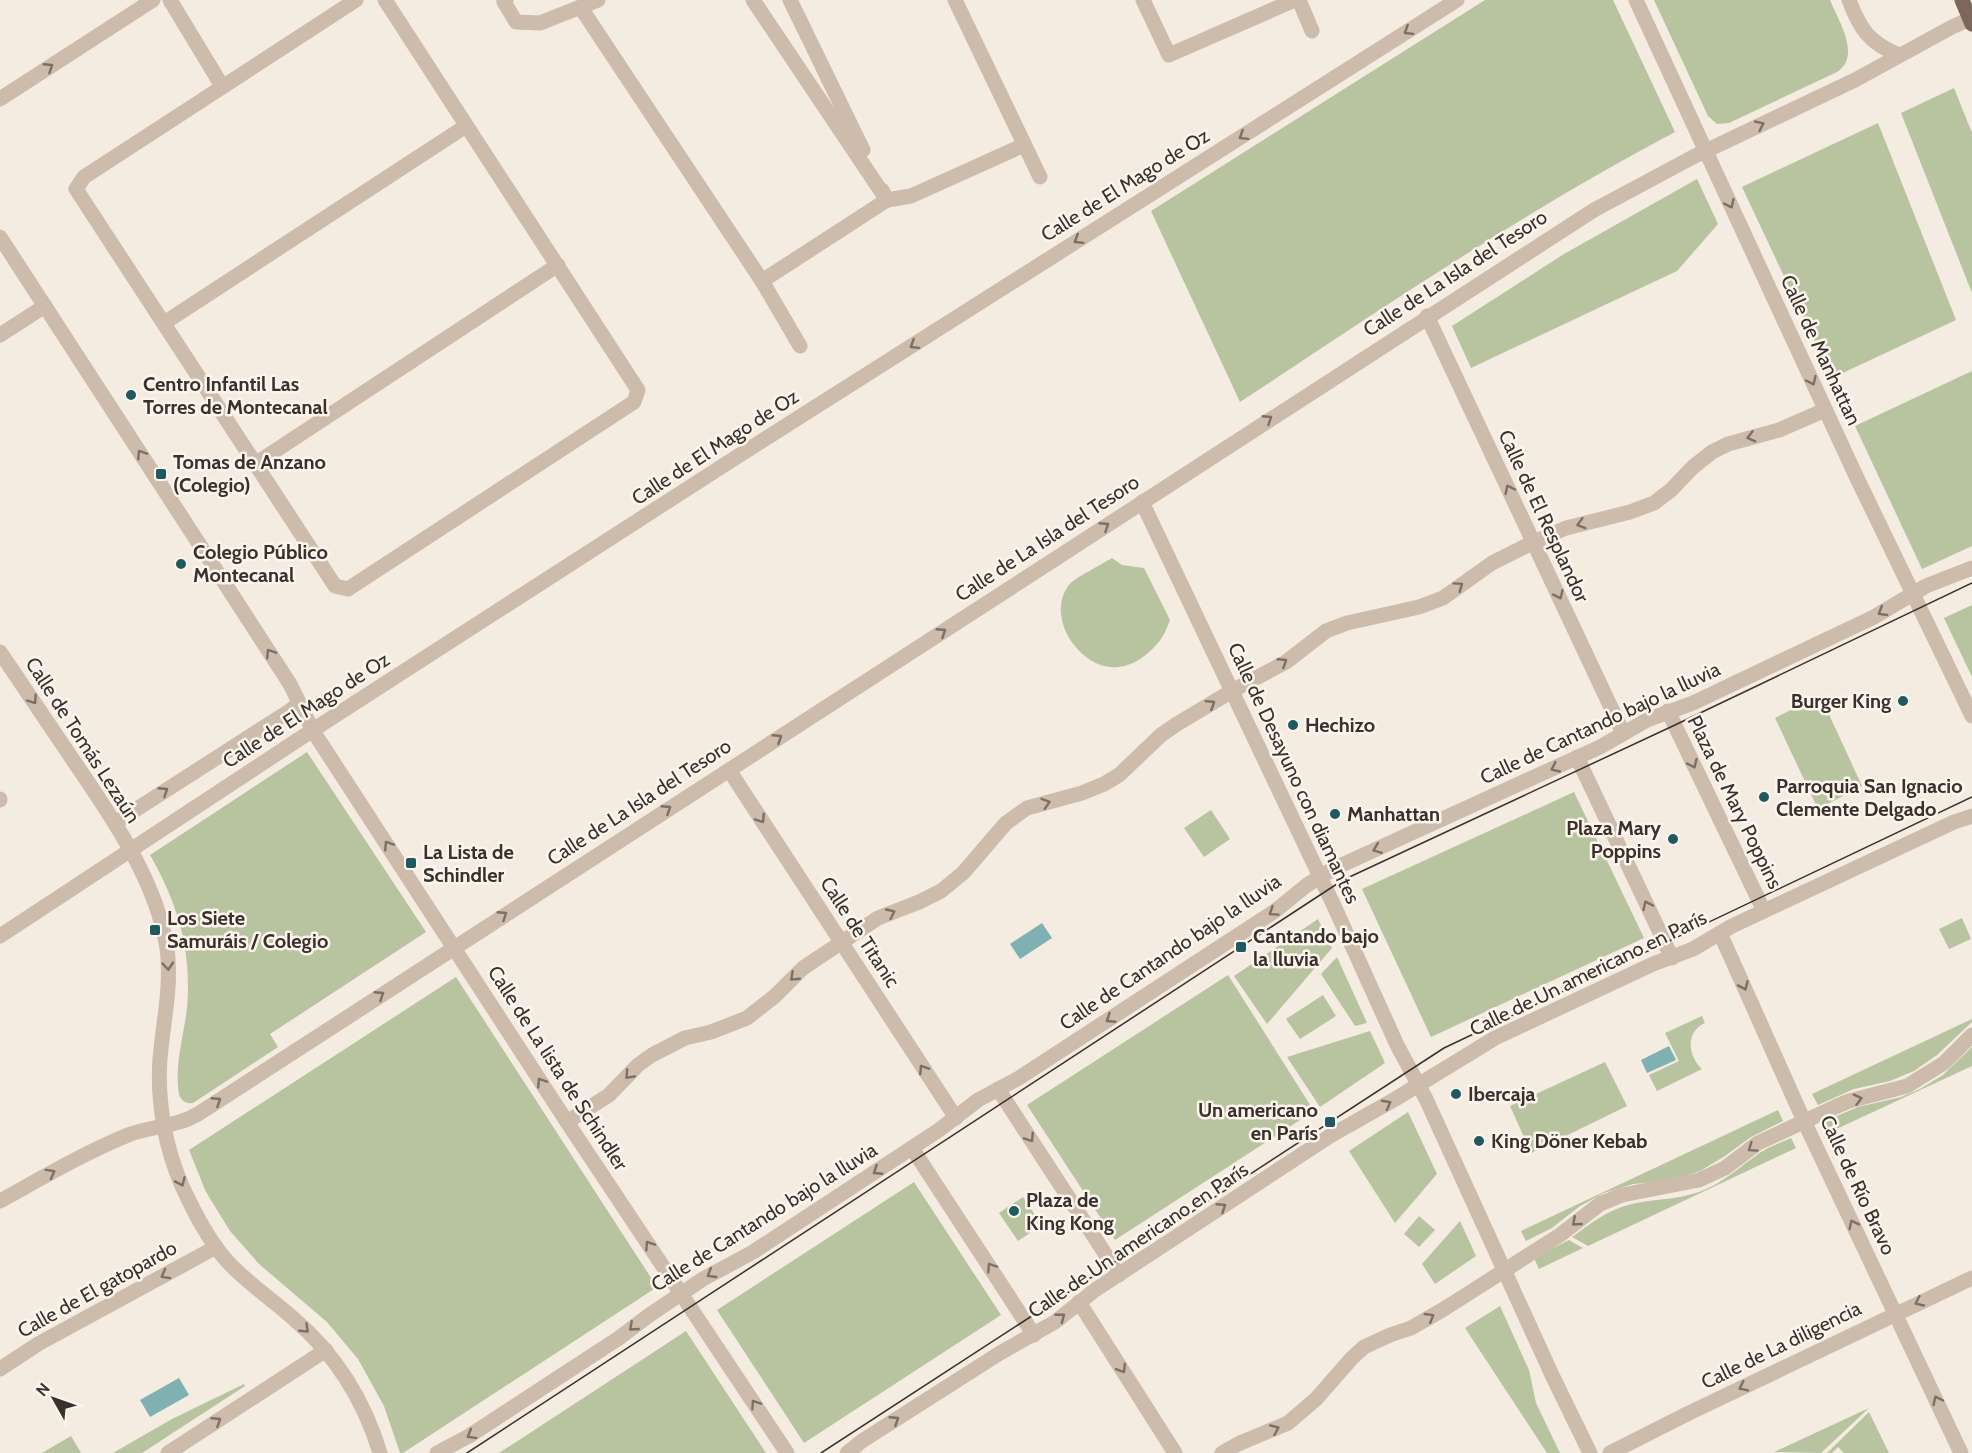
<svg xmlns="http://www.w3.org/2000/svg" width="1972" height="1453" font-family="Cabin,sans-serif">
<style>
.green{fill:#b8c4a0}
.water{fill:#7fb0b2}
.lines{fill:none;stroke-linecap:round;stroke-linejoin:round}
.minor{stroke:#cdbbac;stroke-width:15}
.major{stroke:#7d675c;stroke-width:15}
.tram{stroke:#3b302b;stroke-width:1.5}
.oneway{stroke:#7d6f65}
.poi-dot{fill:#1f5a5e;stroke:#fbf5ee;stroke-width:2}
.labels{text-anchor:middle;stroke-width:5;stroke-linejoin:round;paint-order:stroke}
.street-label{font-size:20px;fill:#3b302b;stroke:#fbf5ee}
.poi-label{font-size:20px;font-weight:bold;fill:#3b302b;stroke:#fbf5ee;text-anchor:start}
</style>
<rect width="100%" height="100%" fill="#f4ebe1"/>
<!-- green -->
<g class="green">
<path d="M1485 0H1613L1675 132C1523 212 1383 308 1240 402L1151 211Z"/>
<path d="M1654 0H1830C1838 20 1862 56 1837 72L1729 123 1717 124 1708 116Z"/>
<polygon points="1954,88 1972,133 1972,293 1901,113"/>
<polygon points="1878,123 1956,320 1832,378 1742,187"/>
<polygon points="1697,179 1718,224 1677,271 1471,368 1452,326 1564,254"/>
<polygon points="1972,371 1972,546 1922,569 1855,426"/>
<path d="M1112 558 1122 565 1144 568 1170 620C1167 628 1163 638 1157 644 1148 655 1133 666 1118 667 1081 671 1044 617 1069 585 1074 578 1103 564 1112 558Z"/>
<polygon points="1972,605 1972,677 1944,618"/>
<polygon points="1820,695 1862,786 1818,809 1775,718"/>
<path d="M307 752 426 932 270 1034 278 1047 193 1103C186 1104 181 1101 179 1094 174 1066 184 1035 187 1008 192 950 178 904 150 855Z"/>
<polygon points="1574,792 1644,938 1431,1037 1362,889"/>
<polygon points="1211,810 1230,839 1204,857 1184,828"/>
<polygon points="1962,918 1971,939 1949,949 1939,929"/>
<polygon points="1318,919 1332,948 1267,1024 1234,976"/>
<polygon points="1337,957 1367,1023 1355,1026 1321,974"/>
<polygon points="1228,975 1314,1111 1115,1240 1027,1105"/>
<polygon points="456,977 657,1287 403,1453 400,1453 384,1406 358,1359 327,1322 259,1264 230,1231 206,1192 189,1150"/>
<polygon points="1323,995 1336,1016 1300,1039 1286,1019"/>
<path d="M1702 1016 1705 1023C1685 1032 1688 1056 1702 1069L1657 1091 1649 1075 1679 1061 1665 1033Z"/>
<polygon points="1972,1019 1972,1022 1937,1055 1914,1071 1890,1081 1854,1089 1818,1105 1812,1094"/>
<polygon points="1370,1031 1385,1063 1320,1107 1287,1057"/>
<polygon points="1972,1047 1972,1066 1830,1132 1825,1121 1858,1107 1901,1097 1920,1089 1943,1075"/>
<polygon points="1605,1062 1627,1106 1531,1153 1510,1106"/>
<polygon points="1778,1110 1783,1121 1751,1137 1725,1156 1700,1171 1669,1181 1633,1184 1604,1193 1580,1206 1552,1228 1526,1241 1521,1231"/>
<polygon points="1408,1112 1437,1174 1395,1223 1349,1151"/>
<path d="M1791 1138 1796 1148 1588 1246 1572 1237C1590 1224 1606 1211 1628 1205 1654 1198 1677 1201 1704 1190 1725 1181 1740 1167 1758 1154 1768 1147 1780 1143 1791 1138Z"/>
<polygon points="914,1182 1001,1315 804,1443 717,1310"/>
<polygon points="1023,1197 1042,1225 1018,1241 999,1213"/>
<polygon points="1419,1216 1435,1230 1419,1247 1404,1234"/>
<polygon points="1460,1221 1476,1256 1435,1284 1422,1264"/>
<polygon points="1569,1240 1583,1248 1539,1269 1534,1258"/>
<polygon points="1500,1306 1529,1370 1536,1403 1560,1453 1547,1453 1465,1328"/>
<polygon points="686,1331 766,1453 499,1453"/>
<polygon points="244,1384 245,1386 142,1453 113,1453 172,1419"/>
<polygon points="1869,1408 1821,1453 1774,1452"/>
<polygon points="1869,1412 1889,1453 1844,1453 1838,1447 1832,1453 1827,1453"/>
<polygon points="71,1436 81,1453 42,1453"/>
</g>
<!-- water -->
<g class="water">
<polygon points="1042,923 1052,938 1020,959 1010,944"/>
<polygon points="1669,1046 1676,1060 1647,1073 1641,1060"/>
<polygon points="179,1378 189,1395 150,1417 140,1400"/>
</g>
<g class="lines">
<!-- minor -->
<g class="minor">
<polyline points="170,0 222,86"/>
<polyline points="356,0 84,177 76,189 335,586 348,589 634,402 638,390 385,0"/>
<polyline points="506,0 504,2 516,22 540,23 598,0"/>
<polyline points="790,0 863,150"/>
<polyline points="955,0 1040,177"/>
<polyline points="1143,0 1169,55 1295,0"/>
<polyline points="1299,0 1312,31"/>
<polyline points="1636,0 1856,476 1972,716"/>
<path d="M1849 0C1860 29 1869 43 1899 55"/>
<polyline points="581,8 762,281 887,200 753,0"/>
<polyline points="0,99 153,0"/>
<polyline points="882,190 887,200 911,196 1024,145"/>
<polyline points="0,237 290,684 313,731 567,1122 787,1453"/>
<polyline points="762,281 800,346"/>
<polyline points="1427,316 1623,733"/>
<polyline points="164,323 466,126"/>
<polyline points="0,335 45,306"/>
<polyline points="255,464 558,265"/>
<polyline points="1142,502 1335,908 1397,1045 1426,1099 1552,1375 1590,1453"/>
<path d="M0 652C25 689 50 726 75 763 113 819 156 880 167 948 172 986 163 1022 160 1059 157 1101 165 1147 182 1186 194 1212 208 1240 227 1261 247 1283 272 1299 294 1319 336 1355 364 1400 380 1453"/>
<polyline points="1668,711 1764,911"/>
<polyline points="1577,757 1672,958"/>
<polyline points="729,770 956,1118"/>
<polyline points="0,799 0,800"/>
<polyline points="115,823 291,710 298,704"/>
<polyline points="1720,933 1804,1121 1961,1453"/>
<polyline points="0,936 319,726 735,458 1457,0"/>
<polyline points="998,1089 1119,1275"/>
<polyline points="567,1122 609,1095 638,1065 652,1055 685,1038 711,1032 747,1018 775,996 803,968 878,918 919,902 941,891 963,873 1006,823 1027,808 1082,793 1104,784 1119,775 1161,735 1177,724 1232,691 1286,662 1326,631 1347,623 1419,607 1443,598 1492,563 1534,542 1566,528 1630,512 1654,503 1671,490 1693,467 1712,452 1728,444 1779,430 1825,410"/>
<polyline points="912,1148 1034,1335"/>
<path d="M0 1201C42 1178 84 1153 128 1135 151 1126 176 1127 198 1114L1594 210 1693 157 1855 80 1952 27 1972 18"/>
<polyline points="1079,1302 1175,1453"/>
<polyline points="0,1369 38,1344 216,1247"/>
<polyline points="168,1453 326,1350"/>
<polyline points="437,1453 469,1436 619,1338 648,1316 703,1279 753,1252 939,1130 978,1100 1019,1078 1275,911 1307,885 1333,869 1600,747 1647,720 1693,703 1874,617 1926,586 1972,568"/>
<polyline points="847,1453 862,1441 1000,1353 1055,1322 1095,1290 1330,1136 1397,1098 1495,1038 1653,964 1693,949 1732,926 1954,822 1972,816"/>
<polyline points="1222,1453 1238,1444 1288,1423 1316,1399 1352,1358 1364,1347 1390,1335 1411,1328 1444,1309 1560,1235 1600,1204 1622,1195 1699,1180 1725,1168 1758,1143 1835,1107 1849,1101 1907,1086 1944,1063 1972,1035"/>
<polyline points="1610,1453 1689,1413 1972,1278"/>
</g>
<!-- major -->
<polyline class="major" points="1962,0 1972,24"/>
<!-- tram -->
<g class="tram">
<polyline points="467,1453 1343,880 1675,725 1972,583"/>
<polyline points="821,1453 1444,1048 1972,797"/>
</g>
</g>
<!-- one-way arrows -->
<defs><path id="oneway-chevron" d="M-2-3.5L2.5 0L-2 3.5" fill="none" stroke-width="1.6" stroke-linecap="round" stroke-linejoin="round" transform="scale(1.5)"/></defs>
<g class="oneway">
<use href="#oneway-chevron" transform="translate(1408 31) rotate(148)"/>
<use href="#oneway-chevron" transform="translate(49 67) rotate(-33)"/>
<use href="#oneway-chevron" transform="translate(1760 125) rotate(-25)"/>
<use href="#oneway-chevron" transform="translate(1243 136) rotate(148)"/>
<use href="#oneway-chevron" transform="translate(1730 204) rotate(65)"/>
<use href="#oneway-chevron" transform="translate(1078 240) rotate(148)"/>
<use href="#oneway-chevron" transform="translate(914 345) rotate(148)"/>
<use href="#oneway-chevron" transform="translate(1812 381) rotate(65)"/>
<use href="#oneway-chevron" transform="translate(1268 419) rotate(-33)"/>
<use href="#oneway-chevron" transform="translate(1751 437) rotate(165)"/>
<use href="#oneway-chevron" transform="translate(141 454) rotate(-123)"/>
<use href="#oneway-chevron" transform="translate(1509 489) rotate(-115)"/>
<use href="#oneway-chevron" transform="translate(1581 524) rotate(164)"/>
<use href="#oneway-chevron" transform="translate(1105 526) rotate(-33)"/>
<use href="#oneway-chevron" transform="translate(1459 586) rotate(-35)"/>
<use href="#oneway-chevron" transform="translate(1559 595) rotate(65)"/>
<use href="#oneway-chevron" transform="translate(1882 612) rotate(149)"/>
<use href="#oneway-chevron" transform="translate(942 632) rotate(-33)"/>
<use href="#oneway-chevron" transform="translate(270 653) rotate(-123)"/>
<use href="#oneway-chevron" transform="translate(1283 662) rotate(-33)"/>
<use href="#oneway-chevron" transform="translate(33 700) rotate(56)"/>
<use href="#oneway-chevron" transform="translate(1211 704) rotate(-32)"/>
<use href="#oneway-chevron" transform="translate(778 738) rotate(-33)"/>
<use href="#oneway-chevron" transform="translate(1693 764) rotate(65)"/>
<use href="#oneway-chevron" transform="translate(1555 768) rotate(155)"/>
<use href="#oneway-chevron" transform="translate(164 791) rotate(-33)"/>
<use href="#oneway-chevron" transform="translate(1046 803) rotate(-17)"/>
<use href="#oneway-chevron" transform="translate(667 809) rotate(-33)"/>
<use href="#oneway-chevron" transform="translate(761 819) rotate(57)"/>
<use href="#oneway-chevron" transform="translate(388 845) rotate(-123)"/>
<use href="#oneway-chevron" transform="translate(1377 849) rotate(159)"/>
<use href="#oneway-chevron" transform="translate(1647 905) rotate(-115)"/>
<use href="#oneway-chevron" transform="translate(1273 912) rotate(146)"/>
<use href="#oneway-chevron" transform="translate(891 913) rotate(-25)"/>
<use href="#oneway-chevron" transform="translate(503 915) rotate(-33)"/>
<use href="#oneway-chevron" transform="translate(168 966) rotate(85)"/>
<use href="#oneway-chevron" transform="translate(794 977) rotate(137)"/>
<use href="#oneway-chevron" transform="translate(1744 986) rotate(66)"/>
<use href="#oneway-chevron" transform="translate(380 995) rotate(-33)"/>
<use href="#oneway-chevron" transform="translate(1110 1019) rotate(147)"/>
<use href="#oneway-chevron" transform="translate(923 1069) rotate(-123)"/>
<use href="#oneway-chevron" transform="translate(629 1075) rotate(133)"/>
<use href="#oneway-chevron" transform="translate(541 1082) rotate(-123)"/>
<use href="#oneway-chevron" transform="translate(1858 1099) rotate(-15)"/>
<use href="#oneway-chevron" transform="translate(217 1101) rotate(-33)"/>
<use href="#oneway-chevron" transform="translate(1387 1104) rotate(-28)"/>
<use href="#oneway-chevron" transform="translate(1030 1138) rotate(57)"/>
<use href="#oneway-chevron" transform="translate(1752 1148) rotate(145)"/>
<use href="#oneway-chevron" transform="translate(877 1171) rotate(147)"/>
<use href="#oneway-chevron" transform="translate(51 1173) rotate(-29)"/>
<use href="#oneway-chevron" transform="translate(181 1182) rotate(66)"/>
<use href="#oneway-chevron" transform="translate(1222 1207) rotate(-33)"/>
<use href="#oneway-chevron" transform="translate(1576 1222) rotate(139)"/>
<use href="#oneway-chevron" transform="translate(1853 1224) rotate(-116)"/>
<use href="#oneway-chevron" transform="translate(649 1245) rotate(-124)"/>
<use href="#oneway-chevron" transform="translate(991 1267) rotate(-124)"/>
<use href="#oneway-chevron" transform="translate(711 1274) rotate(149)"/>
<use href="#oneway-chevron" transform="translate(165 1275) rotate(151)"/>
<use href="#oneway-chevron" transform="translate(1919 1302) rotate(155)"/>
<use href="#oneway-chevron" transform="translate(1061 1317) rotate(-38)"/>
<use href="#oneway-chevron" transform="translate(1430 1317) rotate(-31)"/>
<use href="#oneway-chevron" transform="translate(633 1327) rotate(139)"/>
<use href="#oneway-chevron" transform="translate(305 1329) rotate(43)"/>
<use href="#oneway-chevron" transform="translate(1122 1369) rotate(58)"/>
<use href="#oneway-chevron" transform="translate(1743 1387) rotate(154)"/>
<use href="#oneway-chevron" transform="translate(1937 1400) rotate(-115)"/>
<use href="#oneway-chevron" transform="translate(755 1404) rotate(-124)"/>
<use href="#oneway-chevron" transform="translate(895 1420) rotate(-33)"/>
<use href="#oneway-chevron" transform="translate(217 1421) rotate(-33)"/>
<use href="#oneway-chevron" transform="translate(1275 1429) rotate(-24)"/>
<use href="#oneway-chevron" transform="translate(471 1435) rotate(149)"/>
</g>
<!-- markers -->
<g class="poi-dot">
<circle cx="131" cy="395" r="6"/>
<rect x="155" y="468" width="12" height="12" rx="3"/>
<circle cx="181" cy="564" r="6"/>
<circle cx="1903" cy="701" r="6"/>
<circle cx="1293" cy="725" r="6"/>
<circle cx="1764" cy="797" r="6"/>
<circle cx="1335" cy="814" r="6"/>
<circle cx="1673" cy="839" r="6"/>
<rect x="405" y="857" width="12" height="12" rx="3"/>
<rect x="149" y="924" width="12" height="12" rx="3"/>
<rect x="1235" y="941" width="12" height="12" rx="3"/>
<circle cx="1456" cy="1094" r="6"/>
<rect x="1324" y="1116" width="12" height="12" rx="3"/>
<circle cx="1479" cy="1141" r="6"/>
<circle cx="1014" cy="1211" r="6"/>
</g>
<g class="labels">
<!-- street labels -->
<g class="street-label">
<text transform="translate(1125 185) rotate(-32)" y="7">Calle de El Mago de Oz</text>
<text transform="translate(1455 273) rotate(-33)" y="7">Calle de La Isla del Tesoro</text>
<text transform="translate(1821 350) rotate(65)" y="7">Calle de Manhattan</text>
<text transform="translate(715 447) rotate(-33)" y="7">Calle de El Mago de Oz</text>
<text transform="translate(1544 516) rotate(65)" y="7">Calle de El Resplandor</text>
<text transform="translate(1047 538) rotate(-33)" y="7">Calle de La Isla del Tesoro</text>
<text transform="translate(306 710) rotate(-33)" y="7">Calle de El Mago de Oz</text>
<text transform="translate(1600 723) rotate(-25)" y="7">Calle de Cantando bajo la lluvia</text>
<text transform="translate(83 740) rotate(57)" y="7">Calle de Tomás Lezaún</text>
<text transform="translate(1294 773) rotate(65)" y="7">Calle de Desayuno con diamantes</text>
<text transform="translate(639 802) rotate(-33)" y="7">Calle de La Isla del Tesoro</text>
<text transform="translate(1735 802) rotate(64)" y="7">Plaza de Mary Poppins</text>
<text transform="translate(860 932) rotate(57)" y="7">Calle de Titanic</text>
<text transform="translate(1170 952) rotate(-34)" y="7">Calle de Cantando bajo la lluvia</text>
<text transform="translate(1588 973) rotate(-26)" y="7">Calle de Un americano en París</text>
<text transform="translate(558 1068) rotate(57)" y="7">Calle de La lista de Schindler</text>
<text transform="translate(1858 1185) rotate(65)" y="7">Calle de Río Bravo</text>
<text transform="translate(764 1217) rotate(-32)" y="7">Calle de Cantando bajo la lluvia</text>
<text transform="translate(1138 1240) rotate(-34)" y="7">Calle de Un americano en París</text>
<text transform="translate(97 1289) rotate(-29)" y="7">Calle de El gatopardo</text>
<text transform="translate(1781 1345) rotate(-26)" y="7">Calle de La diligencia</text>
</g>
<!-- poi labels -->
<g class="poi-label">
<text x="143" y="391">Centro Infantil Las<tspan x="143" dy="23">Torres de Montecanal</tspan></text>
<text x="173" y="469">Tomas de Anzano<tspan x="173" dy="23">(Colegio)</tspan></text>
<text x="193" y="559">Colegio Público<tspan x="193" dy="23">Montecanal</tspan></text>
<text x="1891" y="708" text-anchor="end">Burger King</text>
<text x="1305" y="732">Hechizo</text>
<text x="1776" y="793">Parroquia San Ignacio<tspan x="1776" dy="23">Clemente Delgado</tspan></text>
<text x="1347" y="821">Manhattan</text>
<text x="1661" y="835" text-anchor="end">Plaza Mary<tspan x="1661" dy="23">Poppins</tspan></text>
<text x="423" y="859">La Lista de<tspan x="423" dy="23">Schindler</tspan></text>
<text x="167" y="925">Los Siete<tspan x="167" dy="23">Samuráis / Colegio</tspan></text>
<text x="1253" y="943">Cantando bajo<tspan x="1253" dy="23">la lluvia</tspan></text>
<text x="1468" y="1101">Ibercaja</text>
<text x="1318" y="1117" text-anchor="end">Un americano<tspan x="1318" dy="23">en París</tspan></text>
<text x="1491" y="1148">King Döner Kebab</text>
<text x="1026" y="1207">Plaza de<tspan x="1026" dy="23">King Kong</tspan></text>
</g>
</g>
<!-- north arrow -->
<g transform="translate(54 1399) rotate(310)" stroke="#fbf5ee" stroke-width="4.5" paint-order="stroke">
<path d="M0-4.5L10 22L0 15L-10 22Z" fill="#3b302b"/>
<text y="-9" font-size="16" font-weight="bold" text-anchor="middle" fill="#3b302b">N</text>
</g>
</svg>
